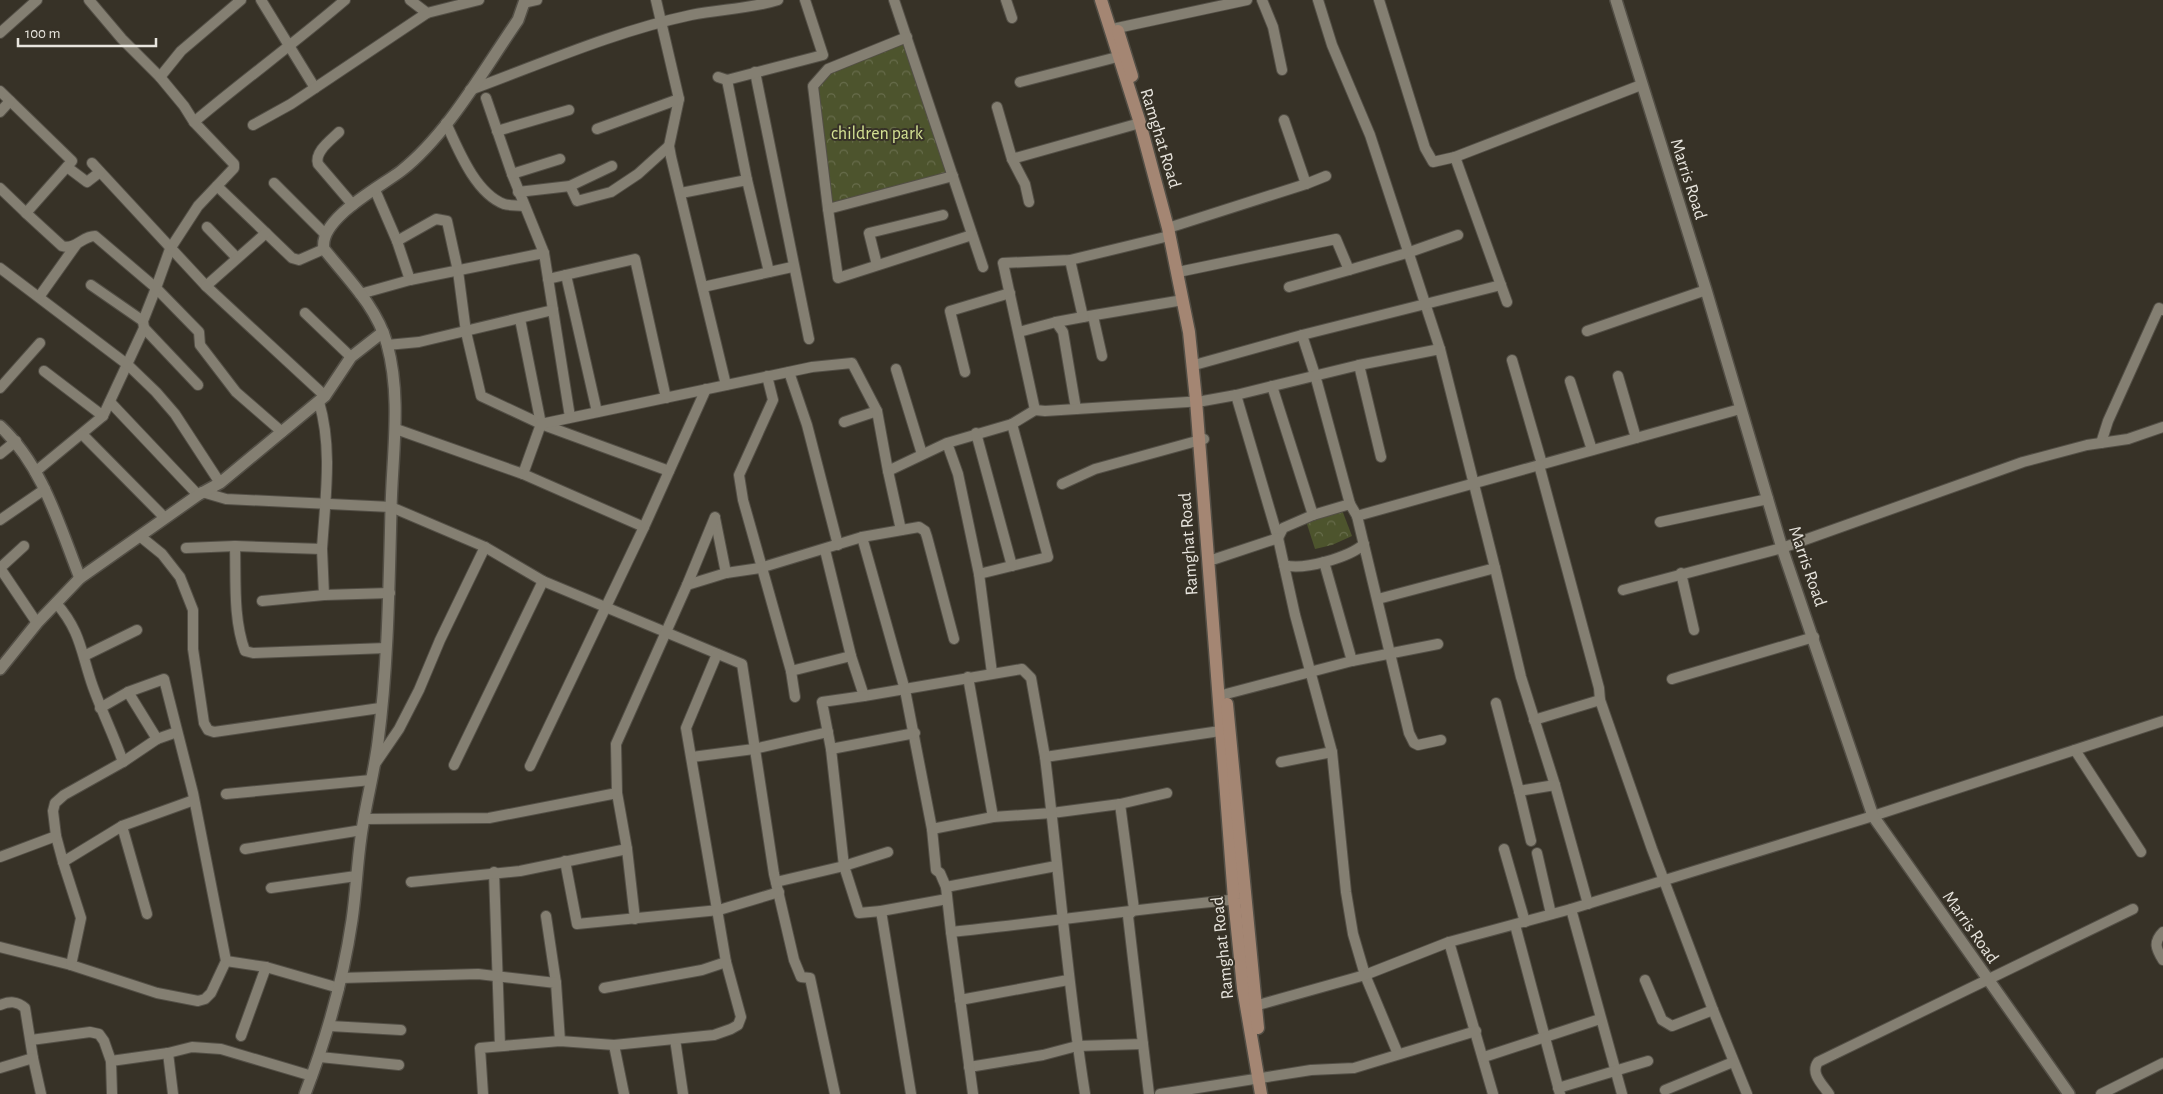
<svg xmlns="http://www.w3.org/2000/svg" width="2163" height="1094" font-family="'Alegreya Sans',sans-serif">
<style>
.park{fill:url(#park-crowns)}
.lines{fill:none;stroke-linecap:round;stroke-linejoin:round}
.minor-casing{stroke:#534f46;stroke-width:12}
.tertiary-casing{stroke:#534f46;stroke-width:14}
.secondary-casing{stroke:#534f46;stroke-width:15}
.minor{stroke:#847f72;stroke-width:10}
.tertiary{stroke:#847f72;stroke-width:11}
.secondary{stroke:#a48673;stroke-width:12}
.labels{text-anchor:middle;stroke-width:4;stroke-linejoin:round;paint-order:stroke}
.park-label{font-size:18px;fill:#d4e193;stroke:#373227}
.street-label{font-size:18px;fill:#e8e5de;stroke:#373227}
</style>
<defs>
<pattern id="park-crowns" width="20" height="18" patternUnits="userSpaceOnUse" patternTransform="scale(1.25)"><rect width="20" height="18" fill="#4d542d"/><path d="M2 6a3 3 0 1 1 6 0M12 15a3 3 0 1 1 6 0" fill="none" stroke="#676c4b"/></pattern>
</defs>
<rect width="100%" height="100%" fill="#373227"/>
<!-- park -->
<g class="park">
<polygon points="907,37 953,176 828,209 813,92 828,69"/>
<polygon points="1342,510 1352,536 1332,545 1315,549 1305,518"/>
</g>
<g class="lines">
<!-- minor casing -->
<g class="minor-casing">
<g id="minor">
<polyline points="89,0 122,39 160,77 184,106 194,122 234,164 234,168 198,206 170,249 156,288 199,332 200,345 236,392 282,432"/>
<polyline points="261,0 315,88"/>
<polyline points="410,0 427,13 479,0"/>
<polyline points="656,0 679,99 669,146 671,157 726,385"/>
<polyline points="894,0 983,267"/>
<polyline points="1006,0 1012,18"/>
<polyline points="1262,0 1273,27 1282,70"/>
<polyline points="1318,0 1332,45 1370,135 1440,349"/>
<polyline points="1379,0 1425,148 1433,162 1455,157 1641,85"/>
<polyline points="524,3 537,0"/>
<polyline points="1117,28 1247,0"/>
<polyline points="0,33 37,0"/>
<polyline points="907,37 828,69 813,86 828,209 953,176"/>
<polyline points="755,72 809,339"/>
<polyline points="160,77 181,51 241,0"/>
<polyline points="718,77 727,80 823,55 805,0"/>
<polyline points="727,80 747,180"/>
<polyline points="1020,82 1125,55"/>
<path d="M470 90C543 63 616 31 691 15 720 9 750 9 778 0"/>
<polyline points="0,91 72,161 26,213 0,188"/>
<polyline points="486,98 512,174 544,253 570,417"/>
<polyline points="997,107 1012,159 1140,123"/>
<polyline points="0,112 10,101"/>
<polyline points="1284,120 1306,184"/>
<path d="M194 122C244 80 296 42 345 0"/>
<path d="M446 123C458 149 475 193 504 204 510 206 518 205 524 206"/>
<polyline points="253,125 291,104 427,13"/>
<polyline points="597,129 679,99"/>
<polyline points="497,131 569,110"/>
<path d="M339 132C331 140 314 152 318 164L353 205"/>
<polyline points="1455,157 1507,302"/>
<polyline points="1012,159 1025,184 1029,202"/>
<polyline points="92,163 206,286 325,396"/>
<polyline points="67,167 87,182 100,172"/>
<polyline points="512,174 560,159"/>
<polyline points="274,183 325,234"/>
<polyline points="217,186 292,258 299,260 324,249"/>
<polyline points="570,186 577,201 611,192 638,174 669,146"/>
<polyline points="375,190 397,241 410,280"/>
<polyline points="518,192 570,186 612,166"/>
<polyline points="681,193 747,180 769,272"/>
<polyline points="828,209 838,278 972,235"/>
<path d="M26 213 62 246C76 250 82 236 95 236L156 288 143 321 144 328 103 416 35 472"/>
<polyline points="207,227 237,258"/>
<polyline points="1168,228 1306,184 1326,176"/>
<polyline points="397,241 436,219 447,221 458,271 466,332 481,396 541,424 669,471"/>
<polyline points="1070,260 1083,317 1183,300"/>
<polyline points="877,265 869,233 943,215"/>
<polyline points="0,268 128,365 156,392 175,414 220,483"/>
<polyline points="1183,271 1336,239 1349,270 1410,252 1458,235"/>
<polyline points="566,275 597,412"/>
<polyline points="548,279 635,259 666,398"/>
<polyline points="91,285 143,321"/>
<polyline points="206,286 266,233"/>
<polyline points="703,287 792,267"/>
<polyline points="1289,287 1349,270"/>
<polyline points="360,294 410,280 544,253"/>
<polyline points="39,297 76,245"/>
<polyline points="305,313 351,357"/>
<polyline points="1093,316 1102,356"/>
<polyline points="520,319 541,424"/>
<polyline points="144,328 198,385"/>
<polyline points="1587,331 1706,290"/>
<polyline points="1019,332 1056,322"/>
<polyline points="1302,335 1315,375 1350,504"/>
<polyline points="387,345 419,342 553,310"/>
<polyline points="1512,360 1542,464"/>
<polyline points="1198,364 1302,335 1501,285"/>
<polyline points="1359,365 1440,349 1495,568 1378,599"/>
<polyline points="896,369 922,454"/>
<polyline points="44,371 103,416"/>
<polyline points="789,372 807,425 838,545"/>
<polyline points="965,372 950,311 1010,293"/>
<polyline points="767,376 773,400 739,475 743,500 791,671"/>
<polyline points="1618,376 1636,438"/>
<polyline points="1570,381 1592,450"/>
<polyline points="1272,386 1313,515 1350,504 1357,516 1740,409"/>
<polyline points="0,388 40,343"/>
<polyline points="1236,395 1278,538"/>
<polyline points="110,402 198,495"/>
<polyline points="1076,409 1063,332 1056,322 1083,317"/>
<polyline points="1035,410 1003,263 1070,260 1169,236"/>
<polyline points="844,422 877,411"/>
<polyline points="1012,424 1035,410 1045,411 1203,401 1236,395 1359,365 1381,457"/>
<polyline points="396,429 523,474 541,424 812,367 852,363 877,411 888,471 947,443 1012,424 1048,557 979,574 958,474 947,443"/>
<polyline points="976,433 1012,566"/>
<polyline points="83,435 165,518"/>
<polyline points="2101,443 2108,421 2159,308 2163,310"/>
<polyline points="0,454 16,441"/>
<polyline points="1539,465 1599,688 1600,700 1652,849 1713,1010"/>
<polyline points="888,471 901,530"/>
<polyline points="523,474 644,527"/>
<polyline points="1062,484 1095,469 1204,439"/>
<polyline points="202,492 226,499 391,507 485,547 543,581 742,664 774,874 794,960 801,977 810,978 835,1094"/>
<polyline points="1357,516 1409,733 1414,743 1418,745 1441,740"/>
<polyline points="715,518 726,573"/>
<polyline points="0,520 45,489"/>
<polyline points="1660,522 1768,499"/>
<polyline points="141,537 162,554 180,577 193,610 193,649 204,723 208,730 214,732 380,708"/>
<polyline points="862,537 905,690 932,829 993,817 1052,813 1120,804 1167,793"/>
<polyline points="1278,538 1283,528 1313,515"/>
<polyline points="24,546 0,568 37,623"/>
<path d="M235 546C236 580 233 619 245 651L253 653 386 648"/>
<path d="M186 548 235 546 322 549C325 500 333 449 319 402"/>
<polyline points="322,549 324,595"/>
<polyline points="1215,559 1278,538 1295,615 1332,752 1281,762"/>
<polyline points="1324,562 1352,661"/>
<path d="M1284 565C1303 571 1350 557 1364 544"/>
<polyline points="1495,568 1521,677 1555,785"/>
<polyline points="1681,573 1694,630"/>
<polyline points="979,574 992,673"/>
<polyline points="687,585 726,573 760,568 862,537 919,527 925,531 927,537 954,639"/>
<polyline points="1623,590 1782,548 2023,462 2087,445 2128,439 2163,427"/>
<polyline points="262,601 324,595 390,593"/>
<path d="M56 603C81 631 81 653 93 687 102 712 114 736 123 762"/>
<polyline points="84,656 137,630"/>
<polyline points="851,656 864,696 1022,669 1031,678 1045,757 1220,731"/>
<polyline points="968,677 993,817"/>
<polyline points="1672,679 1814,637"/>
<polyline points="1226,694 1352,661 1438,644"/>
<polyline points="864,696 822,702 831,749 844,866 859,913 881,911 911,1094"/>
<polyline points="795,697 791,671 851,656 825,550"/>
<polyline points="1496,703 1519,791 1555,785 1588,904"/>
<polyline points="100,708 128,692"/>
<polyline points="1534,720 1600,700"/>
<polyline points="157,739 177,732"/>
<polyline points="831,749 915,733"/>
<polyline points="2075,750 2141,852"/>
<polyline points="1332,752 1346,892 1353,934 1365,975 1398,1054"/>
<polyline points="692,757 754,749 828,732"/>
<path d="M1045 757C1059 870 1067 982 1085 1094"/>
<polyline points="375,764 399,729 419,690 440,640 485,547"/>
<polyline points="454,765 543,581"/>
<polyline points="530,766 644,527 706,389"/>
<polyline points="1519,791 1531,841"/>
<polyline points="226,794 371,780"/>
<polyline points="364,819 489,818 617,793"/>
<polyline points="122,826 147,914"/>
<polyline points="932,829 936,870 940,873 946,887"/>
<polyline points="56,836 63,862 122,826 194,800"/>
<polyline points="245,849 362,830"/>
<polyline points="1504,849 1525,922"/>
<polyline points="1537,853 1551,914"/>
<polyline points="0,857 56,836 53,811 55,803 64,795 123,762 157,739 128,692 164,679 193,793 226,961 211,993 205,999 198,1001 157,993 71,965 0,947"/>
<polyline points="565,861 577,924 719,910 779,892"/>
<polyline points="63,862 81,918 71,965"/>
<polyline points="494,872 500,1046"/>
<polyline points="411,882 520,871 627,849"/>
<polyline points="776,882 844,866 888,852"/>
<polyline points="271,888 356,876"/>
<polyline points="1571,909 1622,1094"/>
<polyline points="881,911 947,899"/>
<polyline points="546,916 556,983"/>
<polyline points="635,919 627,849 617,793 616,744 687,585 715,517"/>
<polyline points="1515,925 1560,1094"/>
<polyline points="951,932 946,887 1056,866"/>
<path d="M2163 932C2153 942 2156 949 2163 960"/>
<polyline points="1449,942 1493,1094"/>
<polyline points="226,961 266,967 339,988"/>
<polyline points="341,978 478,974 556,983 560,1041"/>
<polyline points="1645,980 1662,1020 1672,1026 1713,1010 1747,1094"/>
<polyline points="604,988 702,970 726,962"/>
<polyline points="960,1000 1068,980"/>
<path d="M0 1005C10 1001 17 1001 25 1008L33 1058"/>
<polyline points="1251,1007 1365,975 1449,942 1571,909 1873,816 2163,721"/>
<polyline points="330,1026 401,1030"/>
<polyline points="241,1036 266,967"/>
<polyline points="675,1039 683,1094"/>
<polyline points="31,1040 90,1032 99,1034 104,1041 111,1061"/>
<polyline points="1143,1044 1149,1094"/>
<polyline points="614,1045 624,1094"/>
<polyline points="168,1053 173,1094"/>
<polyline points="320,1057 399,1065"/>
<polyline points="1484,1057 1600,1019"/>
<polyline points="969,1067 1043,1055 1077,1046 1143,1044 1128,916 1134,909 1120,804"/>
<polyline points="0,1068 33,1058 41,1094"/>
<polyline points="1558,1088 1648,1061"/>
<polyline points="1665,1090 1733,1062"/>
<polyline points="112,1094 111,1061 168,1053 192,1047 221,1049 312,1076"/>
<polyline points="483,1094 480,1048 560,1041 614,1045 714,1035 731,1029 738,1025 741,1017 726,962 686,728 717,654"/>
<path d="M973 1094 951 932C1048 922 1144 908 1241 899"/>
<polyline points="1160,1094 1311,1070 1354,1068 1476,1031"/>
<path d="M1829 1094C1822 1084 1810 1073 1818 1062L2133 909"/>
<polyline points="2101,1094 2163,1063"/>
</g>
</g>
<!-- tertiary casing -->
<g class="tertiary-casing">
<g id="tertiary">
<polyline points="1616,0 1706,290 1782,548 1873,816 2069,1094"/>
<path d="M0 426C43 466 59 525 80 578"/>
<polyline points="0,669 37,623 80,578 198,495 220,483 325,396 351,357 383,332"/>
<path d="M305 1094C327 1037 343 981 352 920 356 893 357 865 361 837 365 806 374 774 378 742 388 666 389 587 391 510 392 455 402 398 387 344 377 307 347 278 324 249 318 219 380 187 401 171 448 134 484 69 518 20L525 0"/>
</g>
</g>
<!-- secondary casing -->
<g class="secondary-casing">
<g id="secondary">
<polyline points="1101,0 1140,123 1168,228 1189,332 1196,400 1234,899 1243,988 1261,1094"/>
<polyline points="1118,31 1132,76"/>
<polyline points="1227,704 1258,1028"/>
</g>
</g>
<!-- minor -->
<use href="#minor" class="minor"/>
<!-- tertiary -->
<use href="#tertiary" class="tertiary"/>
<!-- secondary -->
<use href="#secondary" class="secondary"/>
</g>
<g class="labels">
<!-- park labels -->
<g class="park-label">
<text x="877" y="139">children park</text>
</g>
<!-- street labels -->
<g class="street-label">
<text transform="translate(1161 138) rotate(73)" y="6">Ramghat Road</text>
<text transform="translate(1689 179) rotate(72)" y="6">Marris Road</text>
<text transform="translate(1188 544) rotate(-94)" y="6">Ramghat Road</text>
<text transform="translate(1808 566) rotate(71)" y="6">Marris Road</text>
<text transform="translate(1971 927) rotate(55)" y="6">Marris Road</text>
<text transform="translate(1222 948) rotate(-96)" y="6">Ramghat Road</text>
</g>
</g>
<!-- scale -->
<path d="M18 38v8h138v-8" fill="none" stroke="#e8e5de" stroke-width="2.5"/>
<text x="25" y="38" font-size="15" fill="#e8e5de" stroke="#373227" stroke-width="4" paint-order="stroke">100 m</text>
</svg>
